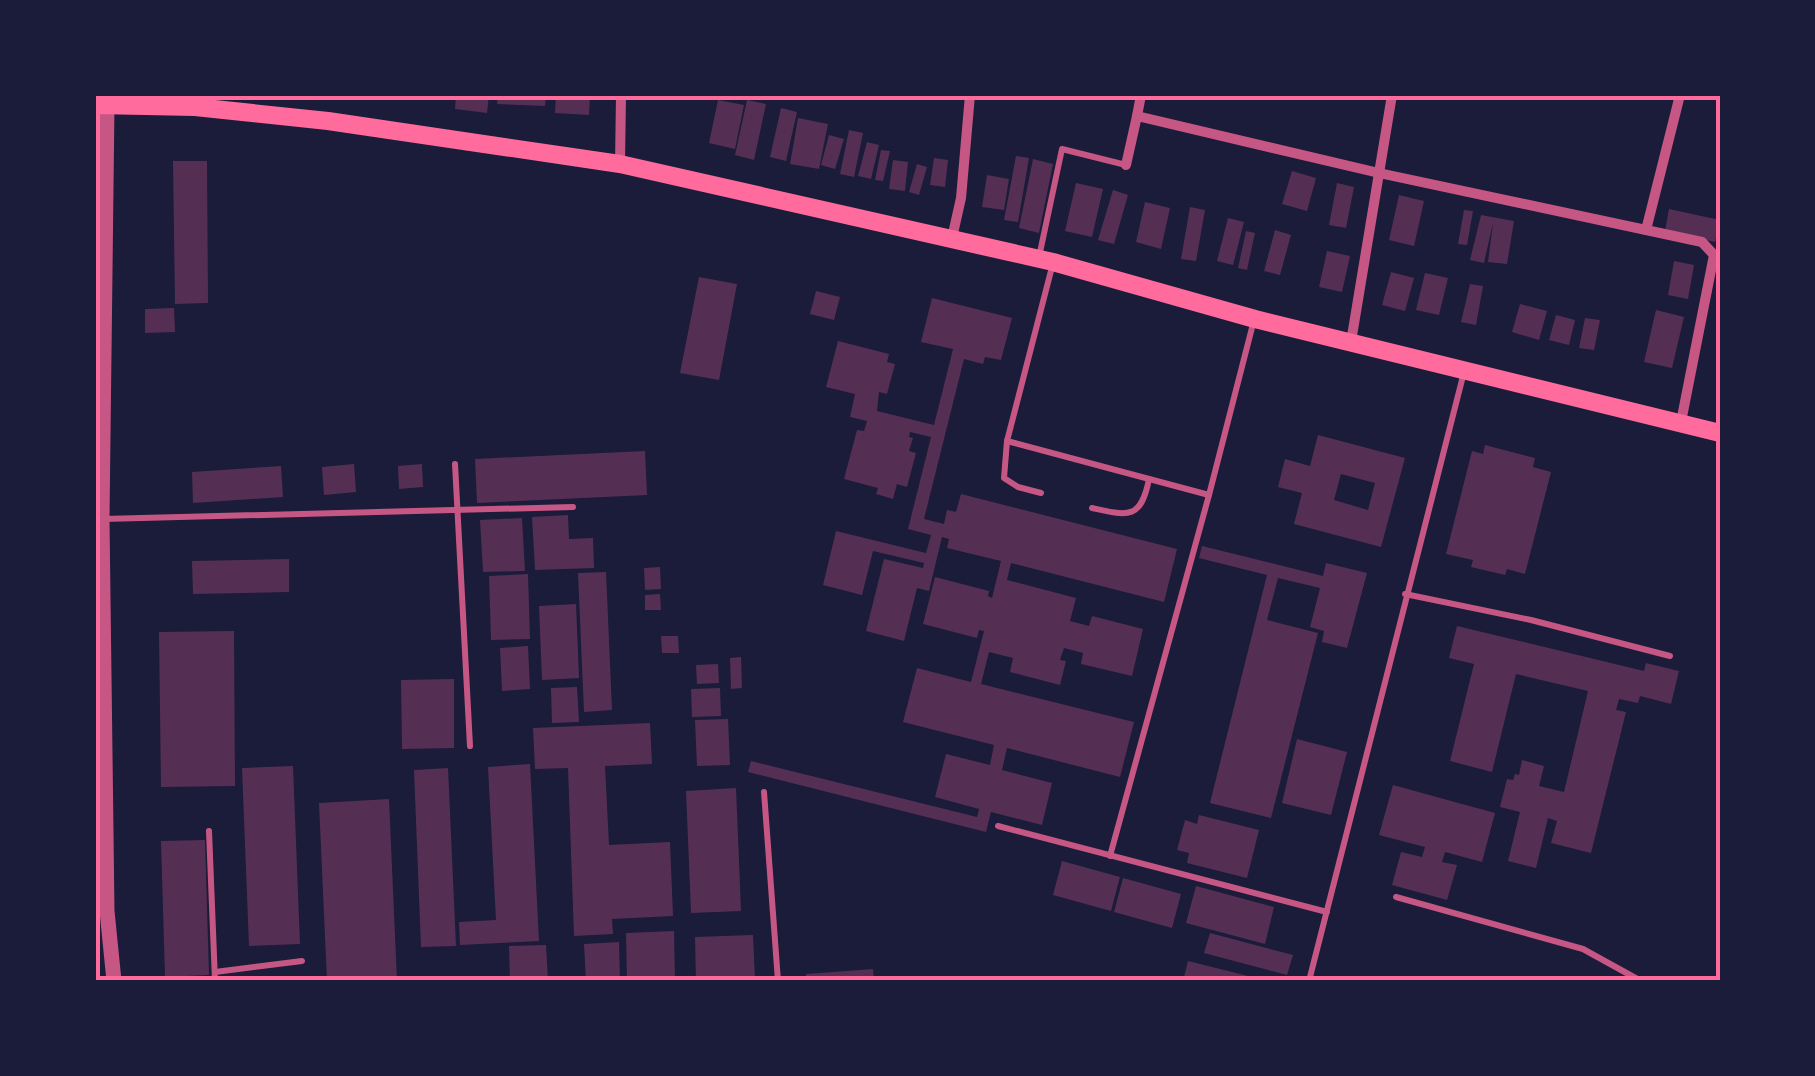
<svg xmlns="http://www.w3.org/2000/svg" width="1815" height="1076" font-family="'Zilla Slab',serif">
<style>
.building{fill:#542f53;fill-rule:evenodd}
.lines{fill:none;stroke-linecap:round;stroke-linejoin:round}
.service{stroke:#c65784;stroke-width:6}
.minor{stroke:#c65784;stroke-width:10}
.tertiary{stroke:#c65784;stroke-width:15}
.secondary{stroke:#ff6b9d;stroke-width:18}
.neatline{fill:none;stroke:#ff6b9d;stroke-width:4}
</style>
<rect width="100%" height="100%" fill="#1b1b3a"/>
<!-- building -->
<g class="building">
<polygon points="456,95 489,95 487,113 455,109"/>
<polygon points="498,95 546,95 545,106 497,104"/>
<polygon points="556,95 590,95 589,115 555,113"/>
<polygon points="718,100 744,105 735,149 709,143"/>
<polygon points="747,100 766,104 754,160 735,155"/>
<polygon points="781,108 797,112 786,161 770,157"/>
<polygon points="798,118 828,124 819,169 790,164"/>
<polygon points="849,130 863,133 854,177 840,174"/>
<polygon points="829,135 844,139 835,169 821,165"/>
<polygon points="867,142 879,145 871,179 858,176"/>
<polygon points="881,150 890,151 883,181 875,180"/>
<polygon points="1016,156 1029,158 1018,222 1004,220"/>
<polygon points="934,158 948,160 945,187 930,185"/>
<polygon points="1033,159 1053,164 1039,233 1019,228"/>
<polygon points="893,160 908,162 905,191 889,189"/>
<polygon points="173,161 207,161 208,303 175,304"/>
<polygon points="917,164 927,167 919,195 909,192"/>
<polygon points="1292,171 1316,178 1307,211 1282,204"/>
<polygon points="987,175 1009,179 1004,210 982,207"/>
<polygon points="1076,183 1103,189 1092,237 1065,231"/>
<polygon points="1337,183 1354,187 1346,228 1329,225"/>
<polygon points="1113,190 1128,195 1114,244 1098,240"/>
<polygon points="1399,195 1424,201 1414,246 1389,240"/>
<polygon points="1145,202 1170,208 1161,249 1136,242"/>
<polygon points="1190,207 1205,210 1196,261 1181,259"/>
<polygon points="1669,209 1720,220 1715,242 1665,231"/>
<polygon points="1464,210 1473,211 1467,245 1458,244"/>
<polygon points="1481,215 1514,221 1507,264 1488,262 1493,223 1484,263 1470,260"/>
<polygon points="1228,218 1244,222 1233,265 1217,261"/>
<polygon points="1275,230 1291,235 1280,275 1264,271"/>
<polygon points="1246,231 1255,233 1247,270 1238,268"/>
<polygon points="1327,251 1350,256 1342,292 1319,287"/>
<polygon points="1674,261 1694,265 1688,299 1668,295"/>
<polygon points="1391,272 1414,278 1405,311 1382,305"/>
<polygon points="1425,273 1448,278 1439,315 1416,310"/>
<polygon points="699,277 737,284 719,380 680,373"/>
<polygon points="1470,284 1483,286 1476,325 1461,322"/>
<polygon points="816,291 840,297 834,320 810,314"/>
<polygon points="932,298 1012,318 1001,360 985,357 983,364 964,359 924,519 944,524 947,510 956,512 961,494 1177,549 1164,602 1011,563 1007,580 1076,598 1070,621 1089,626 1092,616 1143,629 1132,676 1081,664 1083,653 1064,648 1060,660 1066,661 1060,685 1010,672 1013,658 989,652 981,684 1134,722 1120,777 1007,748 1002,770 1052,783 1042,825 991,812 986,832 748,772 751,761 977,817 979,809 935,797 946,754 990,765 994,745 903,722 917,668 971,682 984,631 979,630 977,638 923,624 935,577 989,591 988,596 992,598 1001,561 947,548 949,539 942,537 929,591 917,588 904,641 866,631 884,559 923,568 924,563 873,551 862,595 823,585 836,531 926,553 931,535 908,529 931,437 910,432 909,437 913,438 909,451 916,453 907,487 897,484 893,499 876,494 878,488 844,479 857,430 864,431 867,421 850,417 855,394 826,387 838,341 889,354 887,362 895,364 887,394 879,392 877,411 934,425 953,349 921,342"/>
<polygon points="1520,304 1547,311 1539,340 1512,332"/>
<polygon points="174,308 175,332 145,333 145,309"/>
<polygon points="1656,310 1684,317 1672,368 1644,362"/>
<polygon points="1556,315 1575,320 1569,345 1549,340"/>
<polygon points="1585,318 1600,320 1594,350 1579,348"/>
<path d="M1318 435 1405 458 1381 547 1294 524 1302 493 1278 487 1285 459 1310 466ZM1341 474 1375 483 1368 510 1334 500Z"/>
<polygon points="1485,445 1535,458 1533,467 1551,472 1525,574 1507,569 1505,575 1471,567 1473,560 1446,554 1472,451 1483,454"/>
<polygon points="645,451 647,495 477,503 475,459"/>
<polygon points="354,464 356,492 324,495 322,467"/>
<polygon points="422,464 423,487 399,489 398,466"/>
<polygon points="281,466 283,497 193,503 192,472"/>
<polygon points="568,515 569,539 593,538 594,568 535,570 532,517"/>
<polygon points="522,518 525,571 483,572 480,520"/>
<polygon points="1202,546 1323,576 1326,563 1367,573 1347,648 1322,642 1324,631 1310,627 1320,588 1278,578 1267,620 1318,633 1271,818 1210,803 1267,575 1199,558"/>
<polygon points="289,559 289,592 193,594 192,561"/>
<polygon points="660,567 661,589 645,590 644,568"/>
<polygon points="606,572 612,710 584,712 578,573"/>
<polygon points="528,574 530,639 491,640 489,576"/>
<polygon points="660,594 661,610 645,610 645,595"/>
<polygon points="576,604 579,678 542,680 539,606"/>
<polygon points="1457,626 1644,671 1646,663 1679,671 1671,704 1640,696 1638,703 1619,699 1616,710 1626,712 1591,853 1551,843 1557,821 1548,818 1536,868 1508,861 1520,812 1500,807 1507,779 1513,780 1515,774 1519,775 1522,760 1544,766 1539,786 1564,792 1588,691 1516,674 1492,772 1450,761 1474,664 1449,658"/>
<polygon points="234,631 235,786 161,787 159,632"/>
<polygon points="661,636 678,636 679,653 662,653"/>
<polygon points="528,646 530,689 502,691 500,648"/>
<polygon points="741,657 742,688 731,689 730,658"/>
<polygon points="718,664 719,683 697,684 696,665"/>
<polygon points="454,679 454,748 402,749 401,680"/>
<polygon points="577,687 579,722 552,723 551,688"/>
<polygon points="720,688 721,716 692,717 691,689"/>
<polygon points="728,719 730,765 697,766 695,720"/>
<polygon points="650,723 652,764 605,766 609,845 670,842 673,916 612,919 613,934 574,936 568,768 535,769 533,728"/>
<polygon points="1297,739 1347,752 1331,815 1282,803"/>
<polygon points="530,764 539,941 460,945 459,922 496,920 488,767"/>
<polygon points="293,766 300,944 249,946 242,768"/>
<polygon points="448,768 456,946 421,947 414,770"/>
<polygon points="1393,785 1495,813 1482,862 1445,852 1442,862 1457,865 1447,900 1392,885 1401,852 1422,857 1425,847 1379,835"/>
<polygon points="736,788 741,911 691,913 686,791"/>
<polygon points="389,799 397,981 327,981 319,803"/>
<polygon points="1199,815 1259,830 1247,878 1187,863 1189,853 1177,850 1185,820 1197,824"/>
<polygon points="205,840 209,975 165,977 161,841"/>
<polygon points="1062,861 1120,877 1111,911 1053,895"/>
<polygon points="1123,878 1181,894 1172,928 1114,912"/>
<polygon points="1196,886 1274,907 1265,944 1186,923"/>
<polygon points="674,931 675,981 627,981 626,933"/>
<polygon points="1210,933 1293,955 1287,975 1204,953"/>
<polygon points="753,935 755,981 696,981 695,937"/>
<polygon points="619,942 620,981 586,981 584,944"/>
<polygon points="546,945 548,981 510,981 509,946"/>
<polygon points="1188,961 1248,976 1246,981 1183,981"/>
<polygon points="873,969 874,981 806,981 806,974"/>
</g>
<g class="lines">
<!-- service -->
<g class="service">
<polyline points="1039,257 1062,149 1126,165"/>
<polyline points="1053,263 1007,441 1209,495 1254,320"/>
<polyline points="1007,441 1004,478 1018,487 1041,493"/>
<polyline points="455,464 470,746"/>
<path d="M1092 508C1128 516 1141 520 1149 479"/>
<polyline points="103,519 573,507"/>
<polyline points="1405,594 1531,620 1670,656"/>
<polyline points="764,792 778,981"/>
<polyline points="998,826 1327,912"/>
<polyline points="209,831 215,981"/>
<polyline points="1110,856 1209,495"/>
<polyline points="1396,897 1583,949 1641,981"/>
<polyline points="215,972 302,961"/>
<polyline points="1309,981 1464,372"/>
</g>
<!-- minor -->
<g class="minor">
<polyline points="1137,116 1141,95"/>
<polyline points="620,164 621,95"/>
<polyline points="1126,165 1137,116 1379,173 1702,242 1714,255 1681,422"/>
<polyline points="1646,230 1680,95"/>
<polyline points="952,238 961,198 970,95"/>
<polyline points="1351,342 1392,95"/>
</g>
<!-- tertiary -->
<polyline class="tertiary" points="107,105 102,519 107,911 114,981"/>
<!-- secondary -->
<polyline class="secondary" points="95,105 195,107 328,121 620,164 1053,262 1255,319 1720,433"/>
</g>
<!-- border -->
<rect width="1815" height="1076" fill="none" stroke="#1b1b3a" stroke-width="195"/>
<rect x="98" y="98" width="1620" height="880" class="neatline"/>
</svg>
